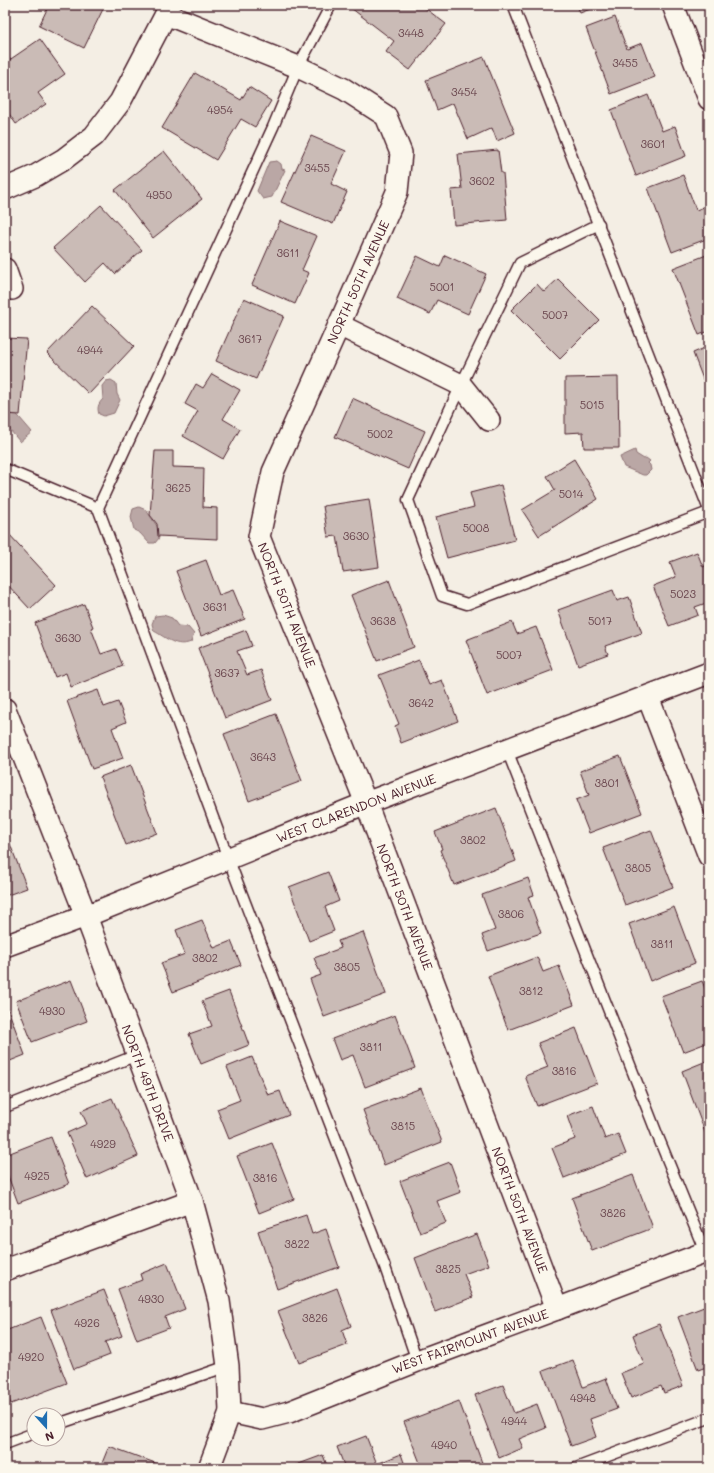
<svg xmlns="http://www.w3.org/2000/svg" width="714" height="1473" font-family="Mali,sans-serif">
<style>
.water{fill:#baa7a5;stroke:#8d7174}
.building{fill:#cabbb6;stroke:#4a1f2b}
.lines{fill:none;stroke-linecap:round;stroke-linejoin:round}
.service-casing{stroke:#4a1f2b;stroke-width:13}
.minor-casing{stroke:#4a1f2b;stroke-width:24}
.service{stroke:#fbf7ec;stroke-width:10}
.minor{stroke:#fbf7ec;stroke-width:21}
.labels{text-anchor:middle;stroke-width:3;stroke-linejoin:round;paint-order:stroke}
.number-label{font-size:11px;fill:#6a464e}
.street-label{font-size:13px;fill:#4a1f2b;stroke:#fbf7ec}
</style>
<rect width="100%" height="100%" fill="#f4eee4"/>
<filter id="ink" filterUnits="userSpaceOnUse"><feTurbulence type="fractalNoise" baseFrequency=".025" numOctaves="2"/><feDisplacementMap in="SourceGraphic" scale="8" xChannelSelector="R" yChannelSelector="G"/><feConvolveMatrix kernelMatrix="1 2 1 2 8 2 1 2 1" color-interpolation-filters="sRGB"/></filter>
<g filter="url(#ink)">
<!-- water -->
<g class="water">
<polygon points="277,161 281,164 282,169 285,170 272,197 263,199 257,191 269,162"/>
<path d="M111 380 116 383 117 394 120 400 114 413 104 416 99 414C97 408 98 404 103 399L102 386 106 381Z"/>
<polygon points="13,410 32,432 20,442 5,424 5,416"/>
<polygon points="635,450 636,454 644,459 646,458 650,461 648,463 650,465 651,470 646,475 643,475 624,467 620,457"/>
<polygon points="139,507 146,510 159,529 159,538 155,543 149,543 140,533 134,530 131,517 133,509"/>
<path d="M163 615 172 618 178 626 188 627 194 634 191 642C176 648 167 638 154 631L152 624 155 616Z"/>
</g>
<!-- building -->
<g class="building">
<polygon points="49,5 105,5 84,48 39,26"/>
<polygon points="347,5 421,5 446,24 410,70 386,52 394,41"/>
<polygon points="577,5 601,5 580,13"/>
<polygon points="615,17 627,49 642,43 655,77 611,94 586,28"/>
<polygon points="40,39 65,74 38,93 46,104 16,124 5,108 5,63"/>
<polygon points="484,57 515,133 497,141 492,128 468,139 453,103 437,110 426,80"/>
<polygon points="195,73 241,100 249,87 271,101 255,127 241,119 216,160 162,128"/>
<polygon points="648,95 662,131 675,126 686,156 636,176 611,110"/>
<polygon points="311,136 346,151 331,184 347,192 333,224 281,202"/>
<polygon points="498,150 501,173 503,173 507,220 454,225 451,190 462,189 458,154"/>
<polygon points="164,151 202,199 153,238 115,190"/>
<polygon points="683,175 696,210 704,207 709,220 709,238 672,252 648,188"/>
<polygon points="101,205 142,250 115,274 105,263 85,282 53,248"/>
<polygon points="280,221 317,236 302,270 309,273 295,304 252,285"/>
<polygon points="709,254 709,331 699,335 673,268"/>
<polygon points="445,255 486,274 468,314 437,300 430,314 397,299 417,256 440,267"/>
<polygon points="558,279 599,320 560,359 511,310 537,284 544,292"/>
<polygon points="244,298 284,316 256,379 216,361"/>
<polygon points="92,306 134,346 89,394 47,353"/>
<polygon points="5,338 27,339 20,415 5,414"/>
<polygon points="709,346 709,395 693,353"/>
<polygon points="212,374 240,390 223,419 240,429 223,459 183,436 198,411 185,404 196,384 203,388"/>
<polygon points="618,377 619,448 584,448 583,432 565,433 565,378"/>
<polygon points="352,398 425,431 408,469 335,437"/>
<polygon points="155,451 173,451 173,467 204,468 203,507 217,508 217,539 158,536 157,524 150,515"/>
<polygon points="574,459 598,499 539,536 522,510 555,490 547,476"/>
<polygon points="501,485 515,540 447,558 436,517 474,507 470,493"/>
<polygon points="369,499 379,567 343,572 337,536 328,537 323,506"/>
<polygon points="8,533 56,585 30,609 5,582 5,536"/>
<polygon points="697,552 703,567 709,564 709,602 695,607 698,615 669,626 653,586 676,577 670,562"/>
<polygon points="206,560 219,595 233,590 245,619 201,636 176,571"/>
<polygon points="389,580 414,647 377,661 351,595"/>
<polygon points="613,590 617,601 629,597 642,633 605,646 608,654 578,665 558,610"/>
<polygon points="84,604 93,627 91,628 101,654 116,649 123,666 71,687 66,673 55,677 35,623"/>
<polygon points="512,622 517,634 536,627 553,670 487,695 466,640"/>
<polygon points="246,630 252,646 237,651 247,675 261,670 272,700 225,718 198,648"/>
<polygon points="419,660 429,685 442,680 458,721 401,743 395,726 399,724 379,675"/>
<polygon points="98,690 104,707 118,702 126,722 112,728 123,758 92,769 67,701"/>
<polygon points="276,714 302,781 249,801 224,734"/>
<polygon points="620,756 642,813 589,833 576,800 589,795 580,771"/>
<polygon points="131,765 157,833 126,845 100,777"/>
<polygon points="496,808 516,861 454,885 440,850 442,849 435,832"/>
<polygon points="651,830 673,887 625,905 603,848"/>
<polygon points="5,831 27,888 5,896"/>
<polygon points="328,872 339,901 325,907 334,931 309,941 289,887"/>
<polygon points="528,878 534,895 528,897 541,933 488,951 482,935 495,930 482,895"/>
<polygon points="674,907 695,963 650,981 629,924"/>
<polygon points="202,920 214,948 231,941 241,965 173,992 161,963 185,954 176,930"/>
<polygon points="363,932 386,994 324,1017 310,979 321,975 314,958 341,948 338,941"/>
<polygon points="537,957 543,972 559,966 574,1005 508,1030 488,976"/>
<polygon points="71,980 87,1021 32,1042 16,1001"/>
<polygon points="702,981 709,998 709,1042 683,1052 661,996"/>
<polygon points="229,991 249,1045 201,1064 189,1034 212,1026 202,1001"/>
<polygon points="6,1004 25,1055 5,1063 5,1005"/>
<polygon points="395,1015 415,1068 365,1087 353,1055 340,1060 332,1039"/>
<polygon points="576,1028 597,1083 537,1106 525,1076 548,1067 538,1043"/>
<polygon points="252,1057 268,1095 280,1091 289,1115 229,1139 217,1109 240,1100 227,1067"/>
<polygon points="709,1060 709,1134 706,1135 682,1071"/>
<polygon points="421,1088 442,1142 384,1165 363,1110"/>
<polygon points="112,1098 138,1156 87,1179 67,1133 87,1124 81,1111"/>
<polygon points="593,1106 605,1139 618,1134 626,1154 564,1178 552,1148 575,1139 567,1116"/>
<polygon points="51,1137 69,1184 18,1203 5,1168 5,1155"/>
<polygon points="272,1143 294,1199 259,1213 237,1156"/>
<polygon points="450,1162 461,1192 437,1201 446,1223 420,1233 400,1181"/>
<polygon points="633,1175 653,1228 592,1251 572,1198"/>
<polygon points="306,1215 312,1234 326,1229 339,1267 277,1289 258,1231"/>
<polygon points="477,1234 489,1265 464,1274 473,1297 435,1312 415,1258"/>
<polygon points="167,1263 185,1309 165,1317 169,1328 137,1340 118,1289 142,1280 140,1274"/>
<polygon points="337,1288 351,1326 342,1330 347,1345 299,1363 278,1311"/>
<polygon points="104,1290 122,1336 105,1342 110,1355 74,1369 51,1310"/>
<polygon points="709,1305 709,1366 698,1370 678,1317"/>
<polygon points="41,1317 67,1383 11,1404 5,1388 5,1331"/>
<polygon points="659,1324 683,1386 664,1393 661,1386 631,1398 621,1373 644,1364 633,1335"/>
<polygon points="573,1360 583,1387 606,1378 617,1409 590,1419 596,1437 571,1446 543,1371"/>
<polygon points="503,1385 514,1413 537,1404 546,1428 519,1439 523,1448 499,1458 475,1395"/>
<polygon points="459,1401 484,1468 422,1468 404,1422"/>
<polygon points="366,1436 377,1464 401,1454 406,1468 345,1468 337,1447"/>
<polygon points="109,1446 158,1464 157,1468 100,1468"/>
<polygon points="323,1455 328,1468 288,1468"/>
</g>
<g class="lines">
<!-- service casing -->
<g class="service-casing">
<g id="service">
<polyline points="331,5 298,67 273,127 98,508 228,858 385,1267 417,1361"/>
<polyline points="513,5 709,510"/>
<polyline points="599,224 520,263 461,385 408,500 442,596 467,604 709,512"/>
<polyline points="5,469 98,508"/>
<polyline points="507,750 659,1139 705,1252"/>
<polyline points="5,1107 137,1055"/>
<polyline points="58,1424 228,1366"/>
<polyline points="5,1444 34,1433"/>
<polyline points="576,1468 709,1418"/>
</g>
</g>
<!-- minor casing -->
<g class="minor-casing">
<g id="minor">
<polyline points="169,5 166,14 298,67 344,89 386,116 401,153 397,192 339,325 273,472 259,537 366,803 557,1309"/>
<polyline points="673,5 709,99"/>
<polyline points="5,189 35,176 64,159 94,136 120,102 166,14"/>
<polyline points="5,269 12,289"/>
<polyline points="339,325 461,385 489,420"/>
<polyline points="648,697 709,856"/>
<polyline points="5,709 86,916 192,1201 219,1301 228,1366 230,1412 209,1468"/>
<polyline points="5,946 86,916 366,803 709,673"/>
<polyline points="5,1270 192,1201"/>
<polyline points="230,1412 262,1419 289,1412 417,1361 557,1309 709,1251"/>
</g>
</g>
<!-- service -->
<use href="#service" class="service"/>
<!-- minor -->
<use href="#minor" class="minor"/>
</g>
</g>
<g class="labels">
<!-- number labels -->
<g class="number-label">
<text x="411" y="37">3448</text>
<text x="625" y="67">3455</text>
<text x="464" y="96">3454</text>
<text x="220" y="114">4954</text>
<text x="653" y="148">3601</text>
<text x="317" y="172">3455</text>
<text x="482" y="185">3602</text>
<text x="159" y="199">4950</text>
<text x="288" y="257">3611</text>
<text x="442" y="291">5001</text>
<text x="555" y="319">5007</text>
<text x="250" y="343">3617</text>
<text x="90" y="354">4944</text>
<text x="592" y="409">5015</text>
<text x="380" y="438">5002</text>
<text x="178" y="492">3625</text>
<text x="571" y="498">5014</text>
<text x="476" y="532">5008</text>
<text x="356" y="540">3630</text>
<text x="683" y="598">5023</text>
<text x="215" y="611">3631</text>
<text x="383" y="625">3638</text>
<text x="600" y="625">5017</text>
<text x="68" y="642">3630</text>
<text x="509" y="659">5007</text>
<text x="227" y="677">3637</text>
<text x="421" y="707">3642</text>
<text x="263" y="761">3643</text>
<text x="607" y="787">3801</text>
<text x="473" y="844">3802</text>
<text x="638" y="872">3805</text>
<text x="511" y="918">3806</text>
<text x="662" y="948">3811</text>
<text x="205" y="962">3802</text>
<text x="347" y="971">3805</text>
<text x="531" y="995">3812</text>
<text x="52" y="1015">4930</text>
<text x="371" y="1051">3811</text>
<text x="564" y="1075">3816</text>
<text x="403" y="1130">3815</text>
<text x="103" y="1148">4929</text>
<text x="37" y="1180">4925</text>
<text x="265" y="1182">3816</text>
<text x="613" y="1217">3826</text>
<text x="297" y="1248">3822</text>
<text x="448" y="1273">3825</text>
<text x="151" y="1303">4930</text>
<text x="315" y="1322">3826</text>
<text x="87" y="1327">4926</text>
<text x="31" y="1361">4920</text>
<text x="583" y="1402">4948</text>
<text x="514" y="1425">4944</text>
<text x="444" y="1449">4940</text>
</g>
<!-- street labels -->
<g class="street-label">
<text transform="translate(358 282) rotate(-66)" y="5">NORTH 50TH AVENUE</text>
<text transform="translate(287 605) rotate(68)" y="5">NORTH 50TH AVENUE</text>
<text transform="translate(356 808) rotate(-21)" y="5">WEST CLARENDON AVENUE</text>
<text transform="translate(405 907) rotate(69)" y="5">NORTH 50TH AVENUE</text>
<text transform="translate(148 1083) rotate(69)" y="5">NORTH 49TH DRIVE</text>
<text transform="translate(520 1210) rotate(69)" y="5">NORTH 50TH AVENUE</text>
<text transform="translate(470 1341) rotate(-20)" y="5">WEST FAIRMOUNT AVENUE</text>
</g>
</g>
<!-- margin -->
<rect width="714" height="1473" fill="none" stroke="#fbf7ec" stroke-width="20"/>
<rect x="10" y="10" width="694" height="1453" fill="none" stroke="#4a1f2b" stroke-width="1.5" filter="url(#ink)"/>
<!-- north arrow -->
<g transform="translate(46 1427) rotate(159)"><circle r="19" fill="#fbf7ec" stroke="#b4a19f"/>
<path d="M0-3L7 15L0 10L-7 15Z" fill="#1f6fb2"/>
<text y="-6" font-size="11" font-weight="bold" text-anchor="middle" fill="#4a1f2b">N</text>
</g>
</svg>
